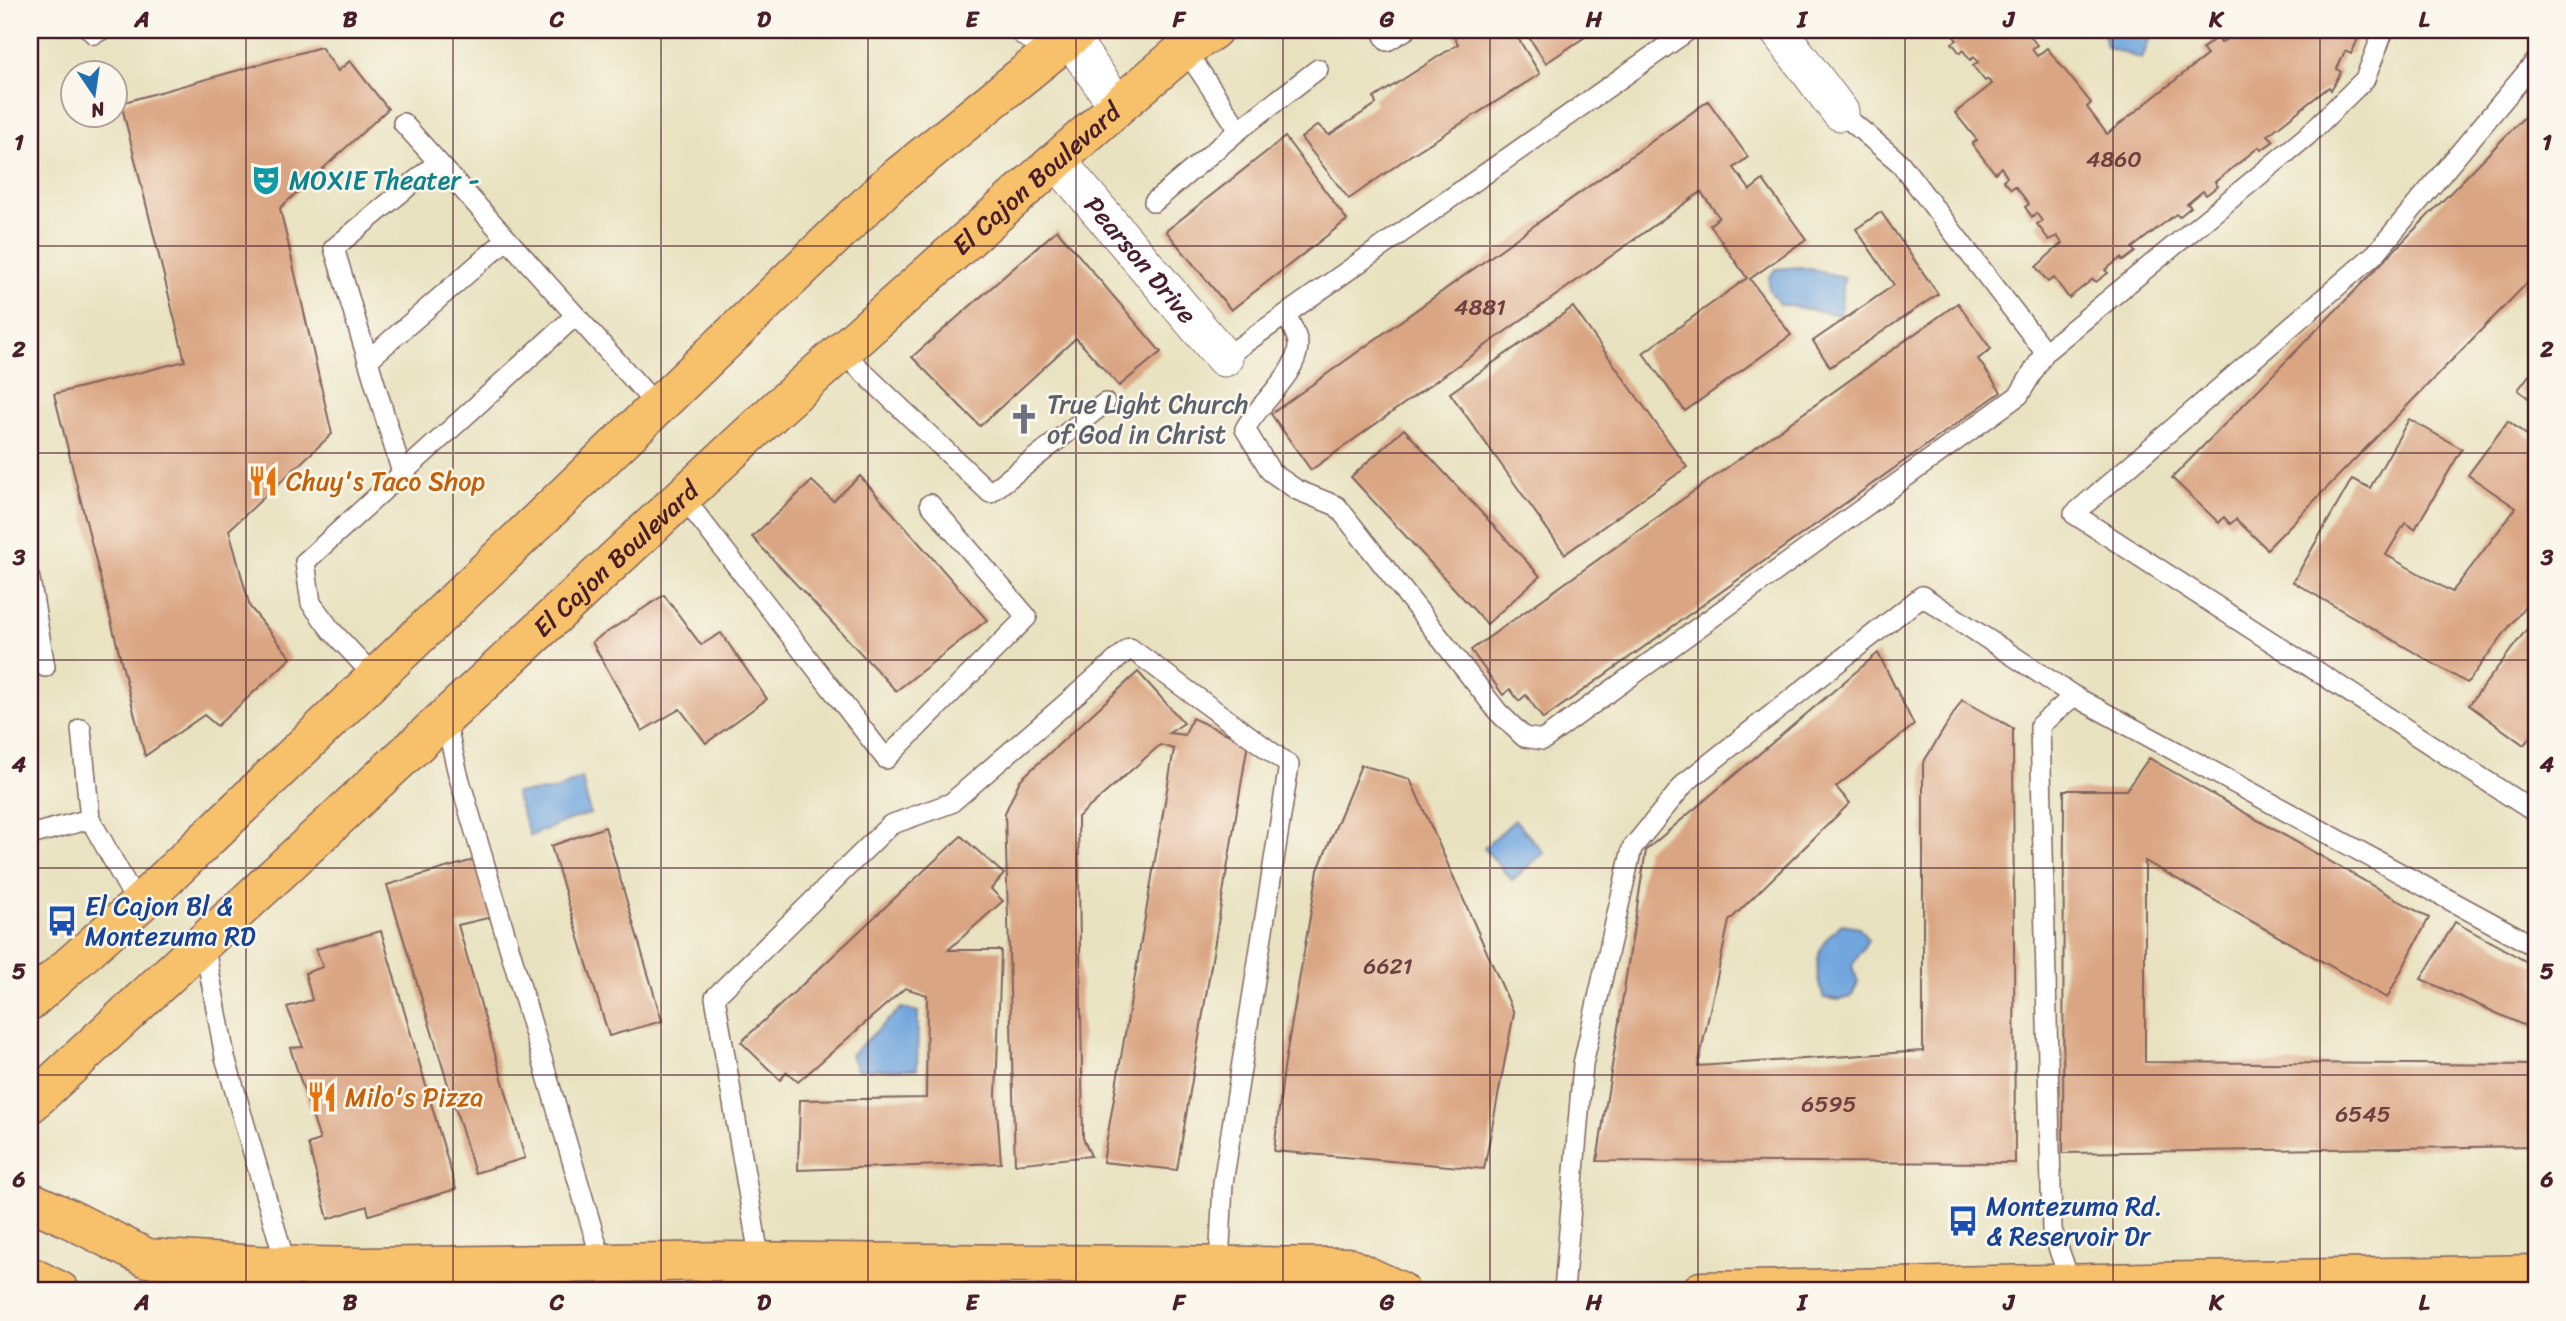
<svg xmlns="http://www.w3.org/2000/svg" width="2566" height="1321" font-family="Sriracha,sans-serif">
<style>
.water{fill:#71a6de;stroke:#5e6284;stroke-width:2}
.building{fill:#daa582}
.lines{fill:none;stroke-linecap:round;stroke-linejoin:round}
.lane-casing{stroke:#81635f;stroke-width:22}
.street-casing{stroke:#81635f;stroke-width:39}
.primary-casing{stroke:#81635f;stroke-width:41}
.lane{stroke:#fff;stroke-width:19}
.street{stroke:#fff;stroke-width:37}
.primary{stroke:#f7c06b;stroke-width:38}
.grid{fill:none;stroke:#4a1f2b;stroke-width:2;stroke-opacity:0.55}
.labels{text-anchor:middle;stroke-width:5;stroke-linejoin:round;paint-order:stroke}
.number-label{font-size:23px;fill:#6e4041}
.culture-label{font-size:26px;fill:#0d838f;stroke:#fbf7ec;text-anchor:start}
.street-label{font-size:26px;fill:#4a1f2b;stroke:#fbf7ec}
.worship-label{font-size:26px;fill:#5b616d;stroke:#fbf7ec;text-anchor:start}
.food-label{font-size:26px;fill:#c56008;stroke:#fbf7ec;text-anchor:start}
.transit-label{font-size:26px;fill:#164399;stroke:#fbf7ec;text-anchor:start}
.neatline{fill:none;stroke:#4a1f2b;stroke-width:2.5}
.grid-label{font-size:23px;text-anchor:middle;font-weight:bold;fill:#4a1f2b}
</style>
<rect width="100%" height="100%" fill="#fbf7ec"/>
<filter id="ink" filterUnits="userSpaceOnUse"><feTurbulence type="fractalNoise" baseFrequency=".0143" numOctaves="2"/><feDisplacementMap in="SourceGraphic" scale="14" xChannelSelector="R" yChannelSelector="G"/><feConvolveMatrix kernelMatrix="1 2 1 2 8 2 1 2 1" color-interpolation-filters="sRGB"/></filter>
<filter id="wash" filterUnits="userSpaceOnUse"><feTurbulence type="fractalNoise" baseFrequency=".00686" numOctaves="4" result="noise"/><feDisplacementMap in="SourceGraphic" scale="28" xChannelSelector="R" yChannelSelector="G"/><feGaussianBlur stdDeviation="1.57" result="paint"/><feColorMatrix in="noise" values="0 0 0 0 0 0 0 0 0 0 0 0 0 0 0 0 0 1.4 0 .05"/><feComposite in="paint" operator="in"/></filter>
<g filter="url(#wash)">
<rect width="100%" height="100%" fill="#e8e2c0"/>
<!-- water -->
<g class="water">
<polygon points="2103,30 2153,30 2142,59 2106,47"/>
<polygon points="1800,267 1844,277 1840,315 1779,304 1769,289 1769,277 1776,269"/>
<polygon points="582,778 590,814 569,820 530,836 515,793 553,791"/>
<polygon points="1515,820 1544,853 1512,880 1484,848"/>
<path d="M1842 924 1859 927 1868 940 1852 966 1858 982 1851 997 1839 1000 1824 998C1816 980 1814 958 1825 941 1829 935 1837 929 1842 924Z"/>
<polygon points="901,1008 918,1012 917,1069 857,1070 851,1055"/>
</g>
<g id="blocks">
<!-- building -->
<g class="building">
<polygon points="1451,30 1513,30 1540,74 1411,155 1349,199 1301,138 1318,125 1329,135 1376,104 1374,98 1458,44"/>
<polygon points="1524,30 1589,30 1591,33 1546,63"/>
<polygon points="1943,30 2020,30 2022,32 2025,30 2037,45 2032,49 2037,56 2047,48 2091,103 2087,107 2107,134 2207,55 2202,49 2217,37 2221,43 2238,30 2354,30 2353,34 2359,37 2351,54 2345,51 2337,69 2341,72 2331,90 2329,87 2268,135 2274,141 2261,150 2259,147 2215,182 2218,186 2206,195 2203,191 2187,204 2191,207 2179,217 2176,214 2132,248 2135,252 2123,261 2121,258 2105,270 2108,273 2096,282 2093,279 2069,298 2054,278 2048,282 2036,267 2062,243 2057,236 2049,240 2037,224 2042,221 2036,213 2032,217 2025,207 2029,204 2015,186 2011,189 2003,180 2007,177 2001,167 1995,173 1972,144 1977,140 1955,113 1992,84 1987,79 1985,81 1973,66 1978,62 1974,57 1970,60 1963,50 1960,53 1952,43 1957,40 1949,31 1946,33"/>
<polygon points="321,47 338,71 350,61 388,109 280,208 332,434 229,530 250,607 291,658 217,726 204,715 145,756 54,394 185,361 121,103"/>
<polygon points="1708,101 1748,157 1734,168 1750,190 1763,180 1806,239 1750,279 1791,335 1685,411 1643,353 1747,278 1710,225 1719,217 1701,192 1311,470 1271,414"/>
<polygon points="2536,105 2536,274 2267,549 2236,519 2230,524 2224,517 2219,523 2172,478"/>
<polygon points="1285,137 1347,220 1231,310 1166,231"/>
<polygon points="1881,212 1938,294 1830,367 1813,341 1894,285 1856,229"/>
<polygon points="1057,230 1161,352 1119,386 1076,338 980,426 912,357"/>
<polygon points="1958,303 1991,349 1978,359 2001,392 1543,719 1526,695 1519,701 1510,689 1503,695 1471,650"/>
<polygon points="1573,307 1687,467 1565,554 1450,393"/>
<polygon points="2536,366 2536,404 2518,390"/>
<polygon points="2409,419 2462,449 2415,529 2405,523 2386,555 2452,592 2516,508 2468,475 2508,421 2536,442 2536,591 2467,683 2293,582 2352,479 2370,488"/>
<polygon points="1404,429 1540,576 1487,624 1351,477"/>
<polygon points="860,476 987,620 896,691 752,537 812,481 833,501"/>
<polygon points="664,595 701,645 721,633 767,699 706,743 680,709 642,731 592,642"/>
<polygon points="2536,617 2536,728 2524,745 2469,705"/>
<polygon points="1878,653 1914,725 1836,787 1850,803 1729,921 1698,1066 1923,1051 1923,763 1962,700 2013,728 2015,1163 1597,1161 1646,850"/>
<polygon points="1138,672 1184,723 1169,733 1185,735 1192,718 1248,743 1177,1170 1103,1162 1174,749 1160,745 1078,817 1083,1138 1091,1156 1015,1164 1005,813 1020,780"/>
<polygon points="2149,758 2429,918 2387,998 2145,861 2145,1062 2536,1065 2536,1146 2063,1153 2064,790 2126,790"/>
<polygon points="1361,765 1410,779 1514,1013 1484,1169 1274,1151 1284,1068 1318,870"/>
<polygon points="605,827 662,1021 609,1036 551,846"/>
<polygon points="961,836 1004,874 991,889 1003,901 948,950 1001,950 996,1096 1001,1163 798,1170 800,1100 926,1098 927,995 905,988 798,1082 787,1072 780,1080 741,1042"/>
<polygon points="477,859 492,917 458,925 525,1158 475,1173 387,885"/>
<polygon points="2455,922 2536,967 2536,1031 2421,979"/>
<polygon points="381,931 456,1189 369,1215 367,1206 328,1219 308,1144 320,1140 290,1048 303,1047 287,1007 312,1000 305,973 323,967 316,949"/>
</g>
</g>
</g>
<g filter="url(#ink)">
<use href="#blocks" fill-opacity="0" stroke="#81635f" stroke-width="2"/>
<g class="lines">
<!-- lane casing -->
<g class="lane-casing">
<g id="lane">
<polyline points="90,30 94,34 102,30"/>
<polyline points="1381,30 1387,41 1406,30"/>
<polyline points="1185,49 1239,130"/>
<polyline points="2536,61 2376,253 2074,514 2536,813"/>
<polyline points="1840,112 1900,163 2045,352"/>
<polyline points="403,123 657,406"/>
<polyline points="1154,202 1239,130 1318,69"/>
<path d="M1286 314C1290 323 1298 336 1298 345 1298 374 1258 404 1245 429L1271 472 1297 490 1337 506 1498 712 1524 737 1543 740 2019 395 2045 352 2307 136 2365 79 2384 30"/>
<polyline points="842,352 990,493 1105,403"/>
<polyline points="1224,358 1689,30"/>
<polyline points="368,360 507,239"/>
<polyline points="402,473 334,248 438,162"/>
<polyline points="683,497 886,759 1027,617 930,504"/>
<polyline points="30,579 45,667"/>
<polyline points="375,677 331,630 311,603 305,562 575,316"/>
<polyline points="445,718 458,774 602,1262"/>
<polyline points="81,729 90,819 138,905"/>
<polyline points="30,835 90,819"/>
<polyline points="204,943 225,1057 286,1265"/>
<polyline points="760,1262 715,997 890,825 951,803 1130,648 1289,765 1223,1183 1219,1266"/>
<polyline points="2071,1284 2052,1230 2040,725 2074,696"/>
<polyline points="1564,1291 1583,1064 1632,848 1686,782 1922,596 2074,696 2536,947"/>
</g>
</g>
<!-- street casing -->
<g class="street-casing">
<g id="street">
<polyline points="1030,30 1069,37"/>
<polyline points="1069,30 1069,37 1118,106"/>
<polyline points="1778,30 1840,112"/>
<path id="s1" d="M1058 162 1224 358"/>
</g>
</g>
<!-- primary casing -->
<g class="primary-casing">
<g id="primary">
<polyline points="30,1001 138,905 889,184 1079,30"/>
<path id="s2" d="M30 1104 779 407 1118 106 1185 49 1213 30"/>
<polyline points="30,1201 66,1217 147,1258 258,1265 363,1267 729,1261 1348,1267 1400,1291"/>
<polyline points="30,1276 60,1291"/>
<polyline points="737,1291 785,1262"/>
<polyline points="1701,1291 2536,1274"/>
</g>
</g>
<!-- lane -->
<use href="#lane" class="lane"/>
<!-- street -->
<use href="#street" class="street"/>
<!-- primary -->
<use href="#primary" class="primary"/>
</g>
</g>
<!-- grid -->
<path class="grid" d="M246 30V1291M453 30V1291M661 30V1291M868 30V1291M1076 30V1291M1283 30V1291M1490 30V1291M1698 30V1291M1905 30V1291M2113 30V1291M2320 30V1291M30 246H2536M30 453H2536M30 660H2536M30 868H2536M30 1075H2536"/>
<!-- icons -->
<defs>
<g id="theatre-bare" transform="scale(2.415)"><path d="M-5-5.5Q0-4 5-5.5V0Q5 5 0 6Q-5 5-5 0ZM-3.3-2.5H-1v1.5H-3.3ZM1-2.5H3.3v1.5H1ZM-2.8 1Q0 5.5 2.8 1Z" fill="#0f9aa8" stroke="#fbf7ec" stroke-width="2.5" paint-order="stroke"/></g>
<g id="church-bare" transform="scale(2.415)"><path d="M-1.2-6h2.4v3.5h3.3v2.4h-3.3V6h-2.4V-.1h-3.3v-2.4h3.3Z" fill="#6b7280" stroke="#fbf7ec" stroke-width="2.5" paint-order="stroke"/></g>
<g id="restaurant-bare" transform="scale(2.415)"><path d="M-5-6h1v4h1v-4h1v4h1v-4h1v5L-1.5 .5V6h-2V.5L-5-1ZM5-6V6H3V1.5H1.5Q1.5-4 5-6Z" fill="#e8710a" stroke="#fbf7ec" stroke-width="2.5" paint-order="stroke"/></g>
<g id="bus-bare" transform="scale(2.415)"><path d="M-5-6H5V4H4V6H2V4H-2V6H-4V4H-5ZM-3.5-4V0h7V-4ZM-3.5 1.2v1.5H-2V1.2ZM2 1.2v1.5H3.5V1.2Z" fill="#1a4fb4" stroke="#fbf7ec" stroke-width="2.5" paint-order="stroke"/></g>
</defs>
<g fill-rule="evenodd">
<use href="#theatre-bare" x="266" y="180"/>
<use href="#church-bare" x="1024" y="419"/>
<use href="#restaurant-bare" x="263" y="481"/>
<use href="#bus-bare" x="62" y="921"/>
<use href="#restaurant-bare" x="322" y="1097"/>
<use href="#bus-bare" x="1963" y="1221"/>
</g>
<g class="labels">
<!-- number labels -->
<g class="number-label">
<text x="2114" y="167">4860</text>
<text x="1480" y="315">4881</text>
<text x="1388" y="974">6621</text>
<text x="1829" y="1112">6595</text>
<text x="2363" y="1122">6545</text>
</g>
<!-- culture labels -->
<g class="culture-label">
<text x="289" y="189">MOXIE Theater -</text>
</g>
<!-- street labels -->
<g class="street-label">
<text dy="9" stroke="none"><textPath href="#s2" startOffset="1367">El Cajon Boulevard</textPath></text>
<text dy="9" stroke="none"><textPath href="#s1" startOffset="128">Pearson Drive</textPath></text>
<text dy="9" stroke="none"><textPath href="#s2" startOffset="800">El Cajon Boulevard</textPath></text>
</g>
<!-- worship labels -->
<g class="worship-label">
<text x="1047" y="413">True Light Church<tspan x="1047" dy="30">of God in Christ</tspan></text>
</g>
<!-- food labels -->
<g class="food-label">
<text x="286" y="490">Chuy's Taco Shop</text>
<text x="345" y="1106">Milo's Pizza</text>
</g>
<!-- transit labels -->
<g class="transit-label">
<text x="85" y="915">El Cajon Bl &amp;<tspan x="85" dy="30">Montezuma RD</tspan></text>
<text x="1986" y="1215">Montezuma Rd.<tspan x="1986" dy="30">&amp; Reservoir Dr</tspan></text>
</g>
</g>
<!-- margin -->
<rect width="2566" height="1321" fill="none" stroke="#fbf7ec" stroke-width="77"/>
<!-- north arrow -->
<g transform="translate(94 94) rotate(167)"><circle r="33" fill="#fbf7ec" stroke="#b4a19f" stroke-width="2"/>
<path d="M0-5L12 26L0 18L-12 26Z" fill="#1f6fb2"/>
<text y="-10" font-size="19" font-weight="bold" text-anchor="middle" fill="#4a1f2b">N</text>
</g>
<rect x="38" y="38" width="2490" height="1244" class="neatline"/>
<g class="grid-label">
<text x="142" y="27">A</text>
<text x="350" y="27">B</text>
<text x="557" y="27">C</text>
<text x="764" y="27">D</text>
<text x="972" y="27">E</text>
<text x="1179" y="27">F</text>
<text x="1387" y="27">G</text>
<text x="1594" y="27">H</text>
<text x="1802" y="27">I</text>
<text x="2009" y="27">J</text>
<text x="2216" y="27">K</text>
<text x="2424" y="27">L</text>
<text x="19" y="150">1</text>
<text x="2547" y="150">1</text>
<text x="19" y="357">2</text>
<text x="2547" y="357">2</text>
<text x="19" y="565">3</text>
<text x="2547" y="565">3</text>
<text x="19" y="772">4</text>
<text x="2547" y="772">4</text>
<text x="19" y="979">5</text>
<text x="2547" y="979">5</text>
<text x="19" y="1187">6</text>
<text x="2547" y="1187">6</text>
<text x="142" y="1310">A</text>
<text x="350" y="1310">B</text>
<text x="557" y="1310">C</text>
<text x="764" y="1310">D</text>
<text x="972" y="1310">E</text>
<text x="1179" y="1310">F</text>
<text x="1387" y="1310">G</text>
<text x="1594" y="1310">H</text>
<text x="1802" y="1310">I</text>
<text x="2009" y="1310">J</text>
<text x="2216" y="1310">K</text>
<text x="2424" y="1310">L</text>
</g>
</svg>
